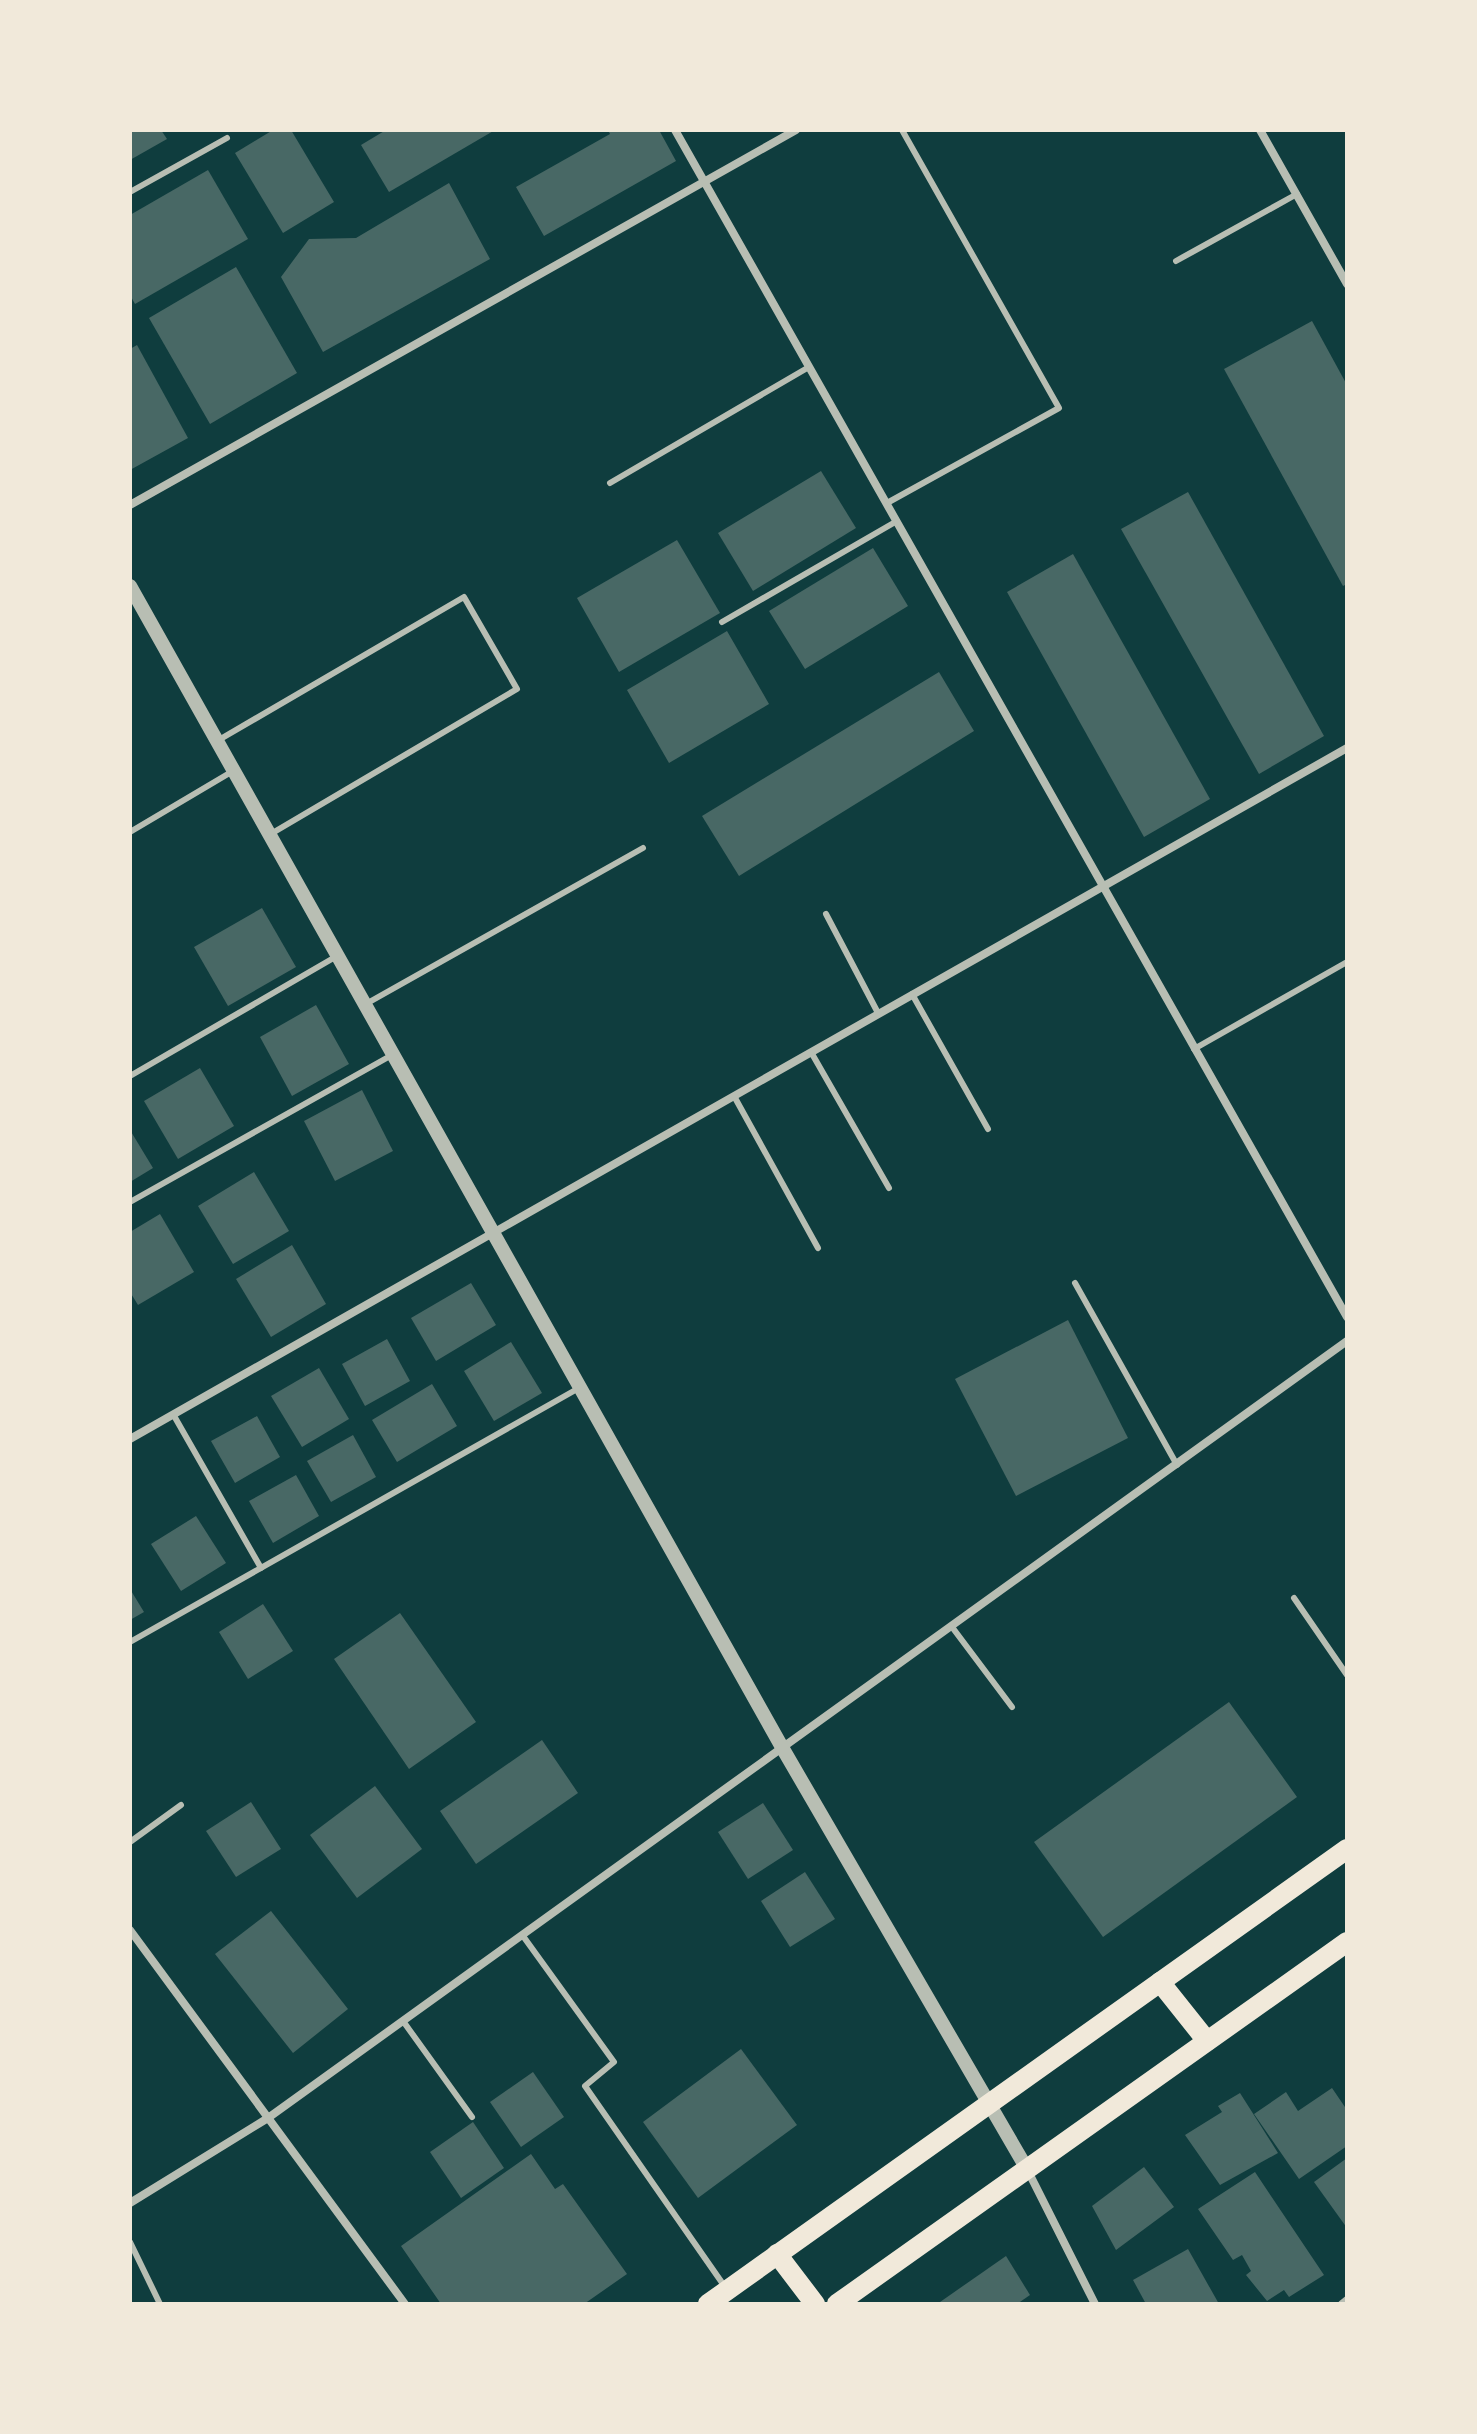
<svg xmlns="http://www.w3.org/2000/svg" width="1477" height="2434" font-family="Mulish,sans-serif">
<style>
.building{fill:#486865}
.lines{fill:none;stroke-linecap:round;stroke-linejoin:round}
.service{stroke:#b8beb3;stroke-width:6}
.minor{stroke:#b8beb3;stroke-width:8}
.tertiary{stroke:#b8beb3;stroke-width:14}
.primary{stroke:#f1e9da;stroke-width:20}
</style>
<rect width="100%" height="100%" fill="#0f3d3e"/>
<!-- building -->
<g class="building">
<polygon points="130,130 161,130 167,139 130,160"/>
<polygon points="273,130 291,130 334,202 283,233 235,153"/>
<polygon points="386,130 495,130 389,192 361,145"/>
<polygon points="608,130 659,130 676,161 544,236 516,187 610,134"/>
<polygon points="208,170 248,239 135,304 130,295 130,215"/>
<polygon points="449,183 490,259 323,352 281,277 309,239 356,238"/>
<polygon points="236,267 297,373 210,424 149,318"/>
<polygon points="1312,321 1347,385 1347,584 1343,586 1224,369"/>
<polygon points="137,345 188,438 130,470 130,349"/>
<polygon points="821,471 856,528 753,591 718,533"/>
<polygon points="1188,492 1324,736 1259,774 1121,529"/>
<polygon points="677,540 720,613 619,672 577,598"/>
<polygon points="873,548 908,606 805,669 769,611"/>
<polygon points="1073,554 1210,799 1144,837 1007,592"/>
<polygon points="727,631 769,704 669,763 627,690"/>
<polygon points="939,672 974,731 739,876 702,816"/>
<polygon points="262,908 296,967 228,1006 194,947"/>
<polygon points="316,1005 349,1064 292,1096 260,1037"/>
<polygon points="200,1068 234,1126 178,1159 144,1101"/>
<polygon points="362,1090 393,1151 335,1181 304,1121"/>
<polygon points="130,1130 153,1168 130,1182"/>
<polygon points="254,1172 289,1231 233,1264 198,1206"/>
<polygon points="160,1214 194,1272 138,1305 130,1292 130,1232"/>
<polygon points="292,1245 326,1304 271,1337 236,1279"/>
<polygon points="471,1283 496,1325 436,1361 411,1318"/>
<polygon points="1068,1320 1128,1438 1016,1496 955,1379"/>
<polygon points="387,1339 410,1381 365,1406 342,1364"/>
<polygon points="511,1342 542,1393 494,1421 464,1371"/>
<polygon points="319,1368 349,1419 302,1447 271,1396"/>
<polygon points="432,1384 457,1426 397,1462 372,1420"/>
<polygon points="257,1416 280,1457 235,1483 211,1441"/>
<polygon points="353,1435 376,1477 331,1502 307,1461"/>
<polygon points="296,1475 319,1516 273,1543 249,1501"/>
<polygon points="196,1516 226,1563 181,1591 151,1544"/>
<polygon points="130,1589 144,1612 130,1620"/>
<polygon points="263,1604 293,1651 248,1679 219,1632"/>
<polygon points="400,1613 476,1722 409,1769 334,1659"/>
<polygon points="1229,1702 1297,1797 1103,1937 1034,1842"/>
<polygon points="542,1740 578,1793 476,1864 440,1811"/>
<polygon points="375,1786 422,1849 357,1898 310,1835"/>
<polygon points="251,1802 281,1849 236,1877 206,1831"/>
<polygon points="763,1803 793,1850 748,1879 718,1832"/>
<polygon points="805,1872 835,1919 790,1947 761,1901"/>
<polygon points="271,1911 348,2009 293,2053 215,1954"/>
<polygon points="741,2049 797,2125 698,2198 643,2122"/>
<polygon points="533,2072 564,2117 521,2147 490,2102"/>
<polygon points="1332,2088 1347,2110 1347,2146 1299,2179 1254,2114 1286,2092 1298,2111"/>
<polygon points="1240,2093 1278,2153 1220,2185 1185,2135 1222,2112 1218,2106"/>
<polygon points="473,2122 504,2168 461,2198 430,2152"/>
<polygon points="531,2154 555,2189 563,2184 627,2274 584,2304 441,2304 401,2246"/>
<polygon points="1347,2158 1347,2228 1314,2182"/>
<polygon points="1144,2167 1174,2207 1116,2250 1092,2206"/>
<polygon points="1255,2172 1324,2275 1289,2297 1284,2290 1267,2301 1246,2275 1251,2271 1242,2255 1233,2260 1198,2209"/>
<polygon points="1188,2249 1219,2304 1146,2304 1133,2280"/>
<polygon points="1006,2256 1030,2295 1017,2304 942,2304 940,2302"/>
</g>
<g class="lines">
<!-- service -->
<g class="service">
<polyline points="130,192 227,138"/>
<polyline points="1176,261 1297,194"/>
<polyline points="610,483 809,367"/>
<polyline points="887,503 1059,408 902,130"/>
<polyline points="722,622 897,521"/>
<polyline points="217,741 464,597 517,689 269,835"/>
<polyline points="130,832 233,771"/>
<polyline points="826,914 878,1013"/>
<polyline points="912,994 988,1129"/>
<polyline points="364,1005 643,848"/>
<polyline points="1194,1049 1347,962"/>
<polyline points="811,1052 889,1188"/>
<polyline points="130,1076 337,956"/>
<polyline points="734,1096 818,1248"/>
<polyline points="130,1202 392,1055"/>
<polyline points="1075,1283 1177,1465"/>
<polyline points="173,1414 261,1568"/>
<polyline points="1294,1598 1347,1675"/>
<polyline points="952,1627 1012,1707"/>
<polyline points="130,1642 579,1388"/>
<polyline points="130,1842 181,1805"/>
<polyline points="523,1936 614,2062 585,2086 725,2287"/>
<polyline points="403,2021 472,2117"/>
<polyline points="130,2242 160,2304"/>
</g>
<!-- minor -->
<g class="minor">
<polyline points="675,130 1347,1317"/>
<polyline points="1260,130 1347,284"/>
<polyline points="130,505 796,130"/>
<polyline points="130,1439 1347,748"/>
<polyline points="130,1930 405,2304"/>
<polyline points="1027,2169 1095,2304"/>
<polyline points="130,2203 268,2118 1347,1341"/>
<polyline points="1342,2304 1347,2300"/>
</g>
<!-- tertiary -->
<polyline class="tertiary" points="130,586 783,1749 1027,2169"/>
<!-- primary -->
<g class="primary">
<polyline points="1160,1982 1207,2041"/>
<polyline points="777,2254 815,2304"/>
<polyline points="708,2304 1347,1849"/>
<polyline points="837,2304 1347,1942"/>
</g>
</g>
<!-- border -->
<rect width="1477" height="2434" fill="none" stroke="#f1e9da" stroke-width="264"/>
</svg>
